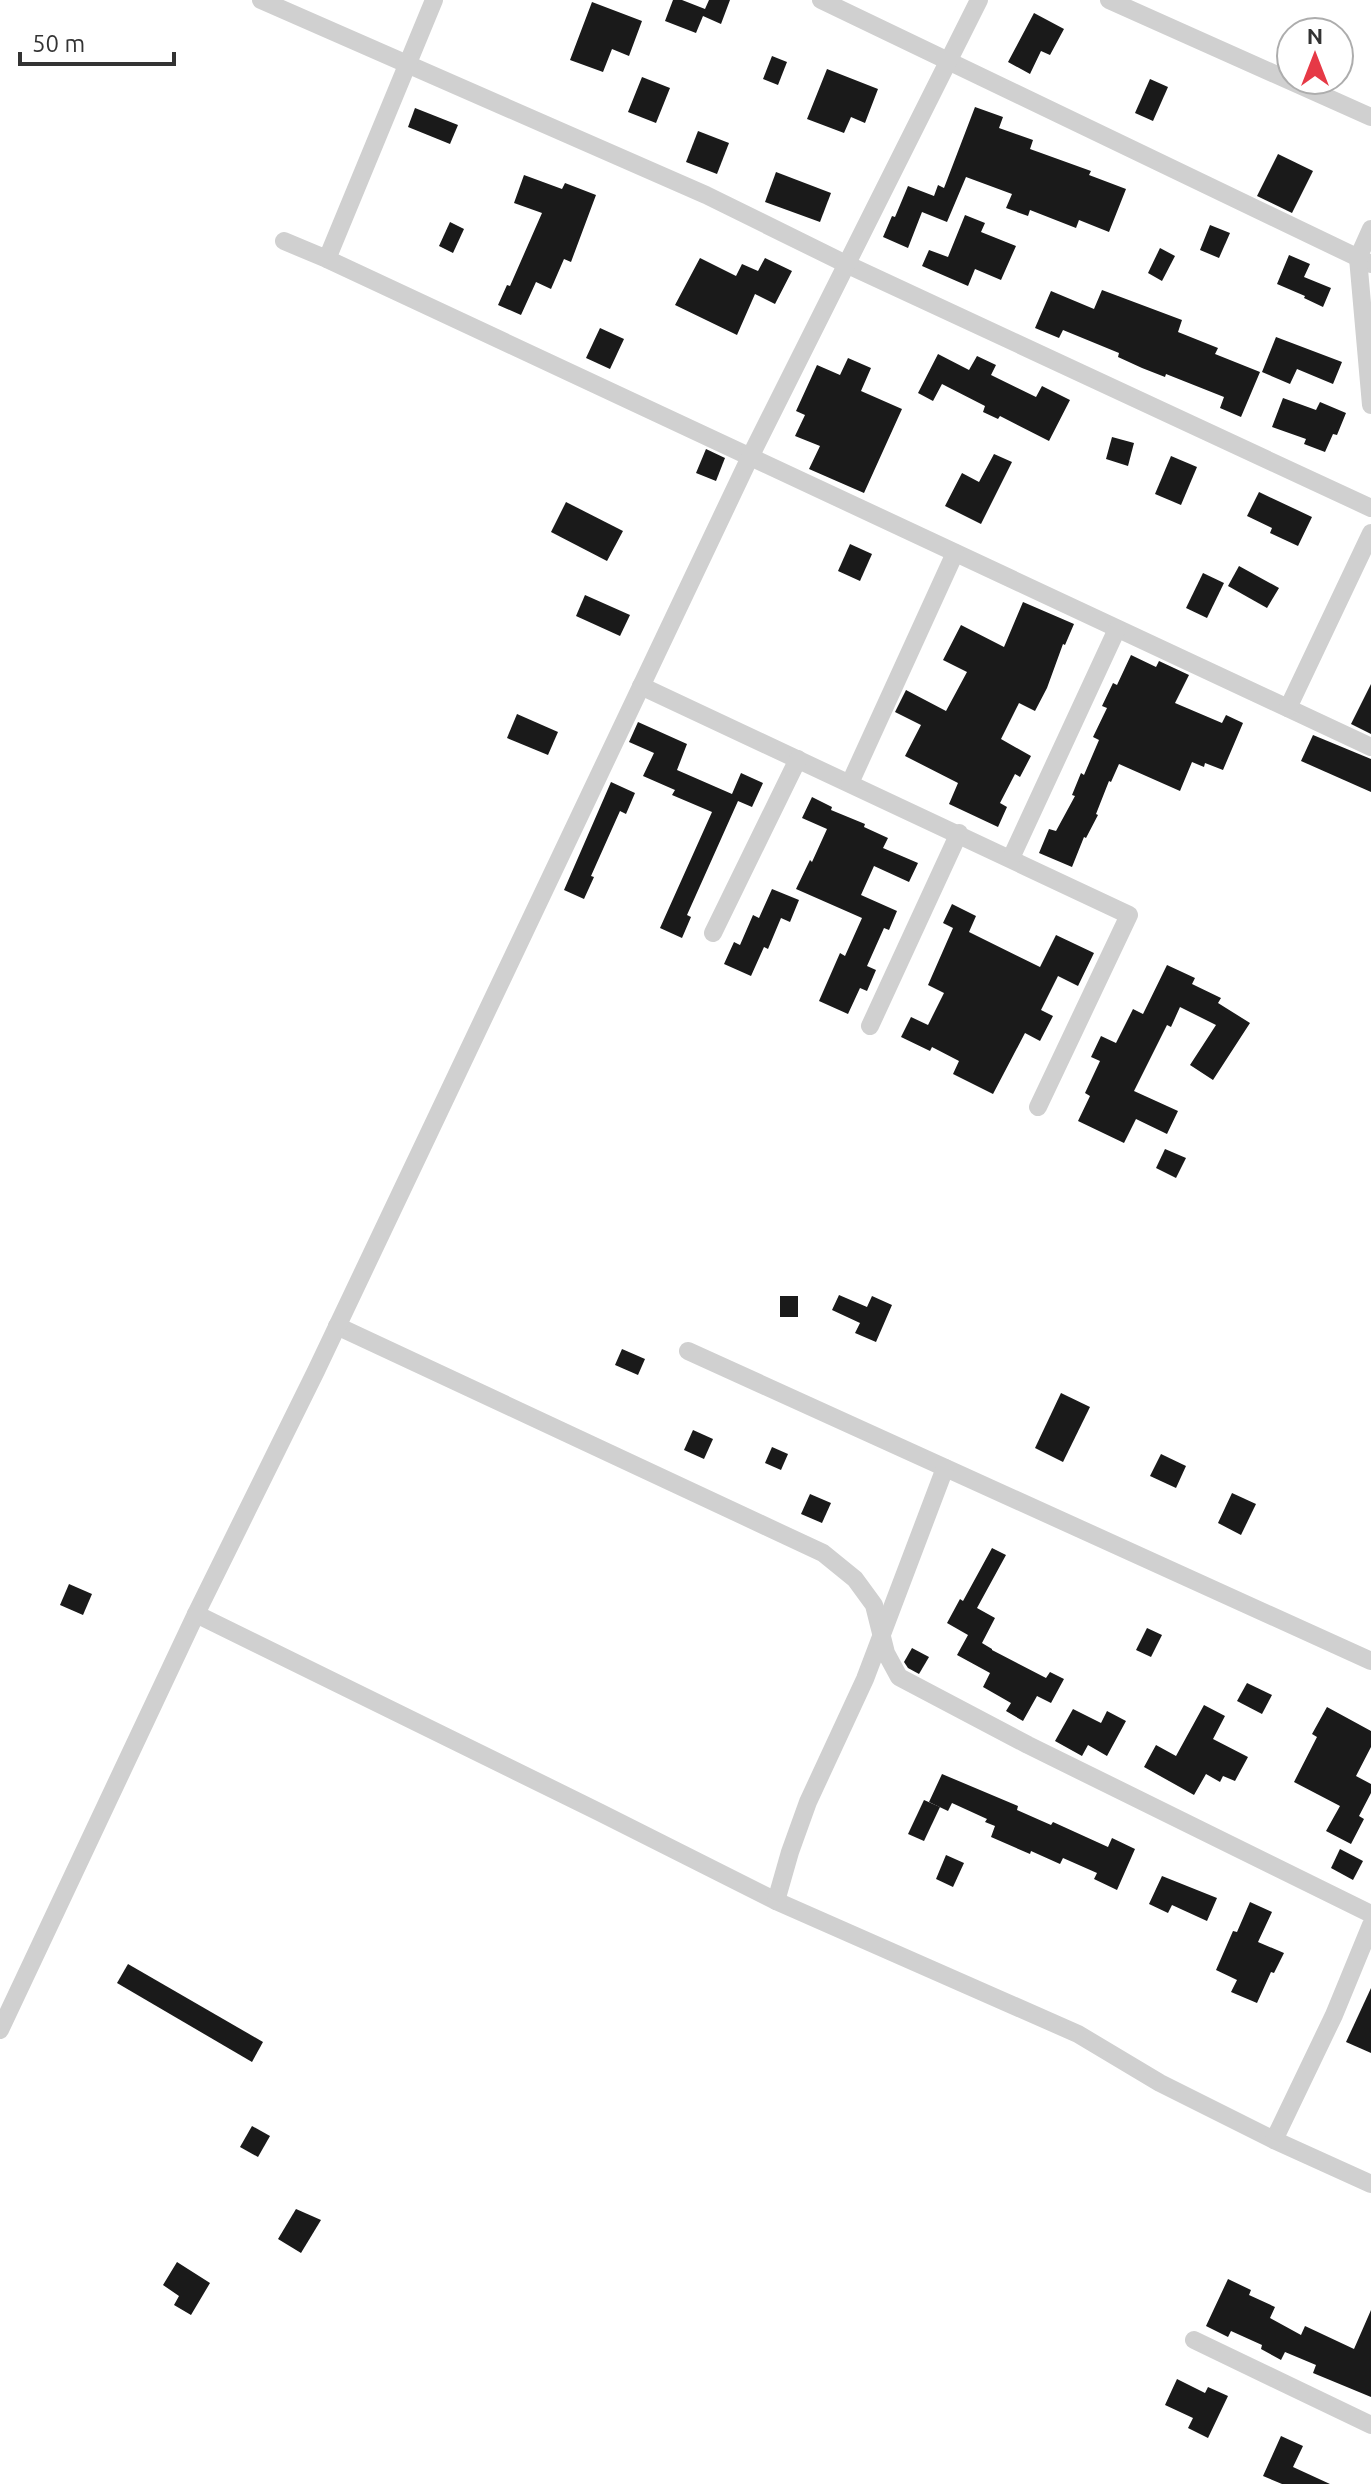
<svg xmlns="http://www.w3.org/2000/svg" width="1371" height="2484" font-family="Ubuntu,sans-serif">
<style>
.building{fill:#1a1a1a}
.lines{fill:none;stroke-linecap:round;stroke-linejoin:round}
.street{stroke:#d0d0d0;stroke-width:18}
</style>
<rect width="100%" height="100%" fill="#fff"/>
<!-- building -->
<g class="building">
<polygon points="673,0 682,0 705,9 709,0 730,0 721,24 703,16 696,33 665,21"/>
<polygon points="592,2 642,21 629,56 612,49 603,72 570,60"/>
<polygon points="1034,13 1064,29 1050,55 1041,51 1030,74 1008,62"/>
<polygon points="772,56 787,62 778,85 763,79"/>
<polygon points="827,69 878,89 865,123 851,117 844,133 807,119"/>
<polygon points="642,77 670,88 656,123 628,112"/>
<polygon points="1150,79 1168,87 1153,121 1135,113"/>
<polygon points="975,107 1003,117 999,128 1033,140 1030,149 1091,171 1089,175 1126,189 1109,232 1079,220 1076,228 1030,210 1028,216 1006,208 1012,194 966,177 947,222 922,212 908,248 883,237 892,216 895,217 908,186 934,196 938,185 944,188"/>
<polygon points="415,108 458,125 450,144 408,127"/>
<polygon points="698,131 729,143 717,174 686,162"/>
<polygon points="1278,154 1313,171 1292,213 1257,196"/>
<polygon points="776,172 831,193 820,222 765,202"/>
<polygon points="524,175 562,189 565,183 596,195 571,262 564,259 551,289 536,282 521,315 498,305 507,285 510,286 542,213 514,203"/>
<polygon points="965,215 985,223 981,232 1016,246 1001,280 975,269 968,286 922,266 929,250 948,257"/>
<polygon points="450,222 464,229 453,253 439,246"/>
<polygon points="1210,225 1230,233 1219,258 1200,250"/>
<polygon points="1160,248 1175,256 1162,281 1148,273"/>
<polygon points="1289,255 1310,264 1304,277 1331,288 1323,307 1304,298 1305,296 1277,284"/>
<polygon points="700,258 736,276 742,264 758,271 765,258 792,271 775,304 755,294 737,335 675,305"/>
<polygon points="1102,290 1182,320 1178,332 1218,348 1215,354 1260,372 1241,417 1220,408 1224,397 1166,374 1165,377 1142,368 1118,357 1119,353 1063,330 1059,338 1035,328 1051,291 1094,309"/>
<polygon points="600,328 624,339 610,369 586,358"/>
<polygon points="1276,337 1342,362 1333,384 1297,369 1290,384 1262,372"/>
<polygon points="938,354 969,370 977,356 996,365 991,375 1036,397 1042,386 1070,400 1049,441 1000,416 998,419 983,412 985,406 942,384 933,401 918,393"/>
<polygon points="848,358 871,368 861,391 902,409 864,493 809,469 820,446 795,436 805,415 796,411 817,365 840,375"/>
<polygon points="1283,398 1316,410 1320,402 1346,413 1337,435 1333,434 1325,452 1304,444 1306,439 1272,427"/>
<polygon points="1112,437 1134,443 1128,466 1106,459"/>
<polygon points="706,449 725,458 716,481 696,473"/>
<polygon points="994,454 1012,462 981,524 945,506 962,473 979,482"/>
<polygon points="1171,456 1197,467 1181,505 1155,494"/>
<polygon points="1259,492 1312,517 1298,546 1270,533 1272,528 1247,516"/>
<polygon points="566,502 623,531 607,561 551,532"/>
<polygon points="850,544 872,554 860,581 838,571"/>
<polygon points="1239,566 1279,588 1267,608 1228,586"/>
<polygon points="1203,573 1224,583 1207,618 1186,608"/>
<polygon points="585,595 630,615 620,636 576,616"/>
<polygon points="1023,602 1074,624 1065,645 1063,644 1047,688 1035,711 1019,703 1001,739 1031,756 1020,777 1015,774 1000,803 1007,807 998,827 949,804 958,783 905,756 921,725 895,712 906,690 946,711 967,672 943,660 961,625 1004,647"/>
<polygon points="1131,655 1156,667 1159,661 1189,675 1175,703 1222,723 1226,715 1243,723 1223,770 1205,763 1204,767 1192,762 1180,791 1119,764 1111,782 1109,781 1096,814 1098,815 1086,838 1084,837 1072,867 1039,853 1049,829 1056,831 1075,796 1072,795 1081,773 1084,775 1099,740 1093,737 1107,708 1102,706 1113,683 1117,685"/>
<polygon points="1371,684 1371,734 1351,724"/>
<polygon points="517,714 558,732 548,755 507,738"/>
<polygon points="638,722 687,744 677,770 732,794 741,773 763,783 752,807 738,801 687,915 691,917 682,938 660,928 712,812 672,795 675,790 643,776 654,753 629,742"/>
<polygon points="1313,735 1371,759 1371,792 1301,761"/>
<polygon points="611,782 635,793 626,814 620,811 591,876 594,877 584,899 564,890"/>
<polygon points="812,797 832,807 831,810 865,824 864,827 888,838 883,848 918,863 909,882 874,866 861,895 897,911 889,930 884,928 867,966 876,970 867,991 860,988 848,1014 819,1001 840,953 845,956 862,918 796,889 810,860 812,862 827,829 802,818"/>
<polygon points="772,889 799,900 790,922 781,918 768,949 764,947 751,976 724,964 734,942 740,945 753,915 759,918"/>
<polygon points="952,904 976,916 969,932 1040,967 1056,935 1094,953 1078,986 1058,976 1041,1010 1053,1016 1040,1041 1025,1033 993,1094 953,1074 959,1061 932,1047 930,1051 901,1037 911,1017 928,1025 944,993 928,985 953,928 943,923"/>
<polygon points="1167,965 1195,978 1192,984 1221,998 1218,1003 1250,1023 1213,1080 1190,1065 1216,1025 1180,1007 1171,1027 1167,1025 1134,1091 1178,1111 1167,1134 1136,1119 1124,1143 1078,1121 1090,1096 1085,1093 1100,1061 1091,1057 1101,1036 1116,1043 1133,1009 1143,1014"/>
<polygon points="1165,1149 1186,1158 1176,1178 1156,1168"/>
<polygon points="839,1295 867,1307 872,1296 892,1305 876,1342 855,1333 860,1323 832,1310"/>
<rect x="780" y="1296" width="18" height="21"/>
<polygon points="622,1349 645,1359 638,1375 615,1365"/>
<polygon points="1061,1393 1090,1407 1063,1462 1035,1448"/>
<polygon points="693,1430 713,1439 704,1459 684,1450"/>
<polygon points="772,1447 788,1454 781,1470 765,1463"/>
<polygon points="1161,1454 1186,1466 1176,1488 1150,1476"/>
<polygon points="1232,1493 1256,1504 1241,1535 1218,1523"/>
<polygon points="810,1494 831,1503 822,1523 801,1514"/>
<polygon points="992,1548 1006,1555 977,1608 995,1618 982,1643 992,1649 992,1650 1046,1678 1050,1672 1064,1679 1051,1703 1037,1696 1023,1721 1006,1711 1011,1703 983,1687 990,1673 957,1655 968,1635 947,1623 960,1599 963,1601"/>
<polygon points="69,1584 92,1594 83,1615 60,1605"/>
<polygon points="1147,1628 1162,1635 1151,1657 1136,1650"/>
<polygon points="912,1648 929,1657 919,1674 908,1668 904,1662"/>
<polygon points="1247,1683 1272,1695 1262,1714 1237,1701"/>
<polygon points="1204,1705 1225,1716 1213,1739 1248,1757 1235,1781 1223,1776 1220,1782 1206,1774 1194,1795 1144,1767 1156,1745 1176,1756"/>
<polygon points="1327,1707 1371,1731 1371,1747 1356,1776 1371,1784 1371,1793 1359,1816 1364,1819 1351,1844 1326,1831 1340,1806 1294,1782 1317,1737 1312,1734"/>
<polygon points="1073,1709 1101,1723 1107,1711 1126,1721 1107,1756 1088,1745 1082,1756 1055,1741"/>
<polygon points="942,1774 1018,1806 1017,1810 1051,1825 1053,1822 1108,1847 1112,1838 1135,1849 1117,1890 1094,1879 1097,1873 1063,1858 1060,1864 1031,1851 1030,1854 991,1837 995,1826 985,1822 987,1819 952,1803 948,1811 929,1802"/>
<polygon points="924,1800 940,1807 924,1841 908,1834"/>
<polygon points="1340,1849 1363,1861 1353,1880 1331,1868"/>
<polygon points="946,1855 964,1863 953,1887 936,1879"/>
<polygon points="1162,1876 1217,1898 1207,1921 1172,1905 1168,1913 1149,1904"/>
<polygon points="1250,1902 1272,1912 1258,1942 1284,1953 1274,1973 1271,1972 1257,2003 1231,1992 1237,1980 1216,1970 1233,1931 1237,1932"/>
<polygon points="128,1964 263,2042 252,2062 117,1983"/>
<polygon points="1371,1988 1371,2053 1346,2042"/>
<polygon points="252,2126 270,2136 258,2157 240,2147"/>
<polygon points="296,2209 321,2220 301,2253 278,2239"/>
<polygon points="177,2262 210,2283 191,2315 174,2305 179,2296 163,2285"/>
<polygon points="1228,2279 1251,2290 1249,2295 1275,2307 1270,2318 1301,2335 1305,2326 1354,2349 1371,2310 1371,2397 1313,2373 1316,2365 1285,2352 1281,2360 1261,2349 1262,2345 1231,2331 1228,2337 1206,2326"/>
<polygon points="1177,2379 1205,2393 1208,2387 1228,2396 1208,2438 1188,2428 1193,2418 1165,2405"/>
<polygon points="1281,2436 1303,2446 1293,2467 1330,2484 1282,2484 1263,2476"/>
</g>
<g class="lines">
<!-- street -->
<g class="street">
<polyline points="261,0 706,195 846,264 1371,508"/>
<polyline points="821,0 1371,264"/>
<polyline points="1109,0 1371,117"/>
<polyline points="1371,229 1358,258 1371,405"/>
<polyline points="284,241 327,259 1371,747"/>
<polyline points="327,259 434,0"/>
<polyline points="641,686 1129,915 1038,1107"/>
<polyline points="1288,708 1371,533"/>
<polyline points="850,783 955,553"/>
<polyline points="1011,858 1117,629"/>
<polyline points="713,933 798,759"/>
<polyline points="870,1026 959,833"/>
<polyline points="337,1326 823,1553 855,1579 874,1605 886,1653 899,1677 1028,1745 1371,1914"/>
<polyline points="688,1351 1371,1661"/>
<polyline points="196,1614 599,1812 776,1901 1078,2034 1160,2083 1274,2140 1371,2184"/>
<polyline points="776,1901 790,1852 808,1802 865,1679 945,1468"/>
<polyline points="0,2030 196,1614 316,1371 750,457 979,0"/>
<polyline points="1274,2140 1334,2015 1371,1925"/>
<polyline points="1194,2340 1371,2425"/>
</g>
</g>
<!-- north arrow -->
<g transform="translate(1315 56)"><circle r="38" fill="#ffffff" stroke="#adadad" stroke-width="2"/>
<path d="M0-6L14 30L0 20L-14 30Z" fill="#e63946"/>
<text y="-12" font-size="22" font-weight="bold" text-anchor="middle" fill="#333333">N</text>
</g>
<!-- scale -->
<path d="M20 52v12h154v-12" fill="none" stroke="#333333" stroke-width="4"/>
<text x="32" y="52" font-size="24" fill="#333333" stroke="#ffffff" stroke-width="6" paint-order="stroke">50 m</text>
</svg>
